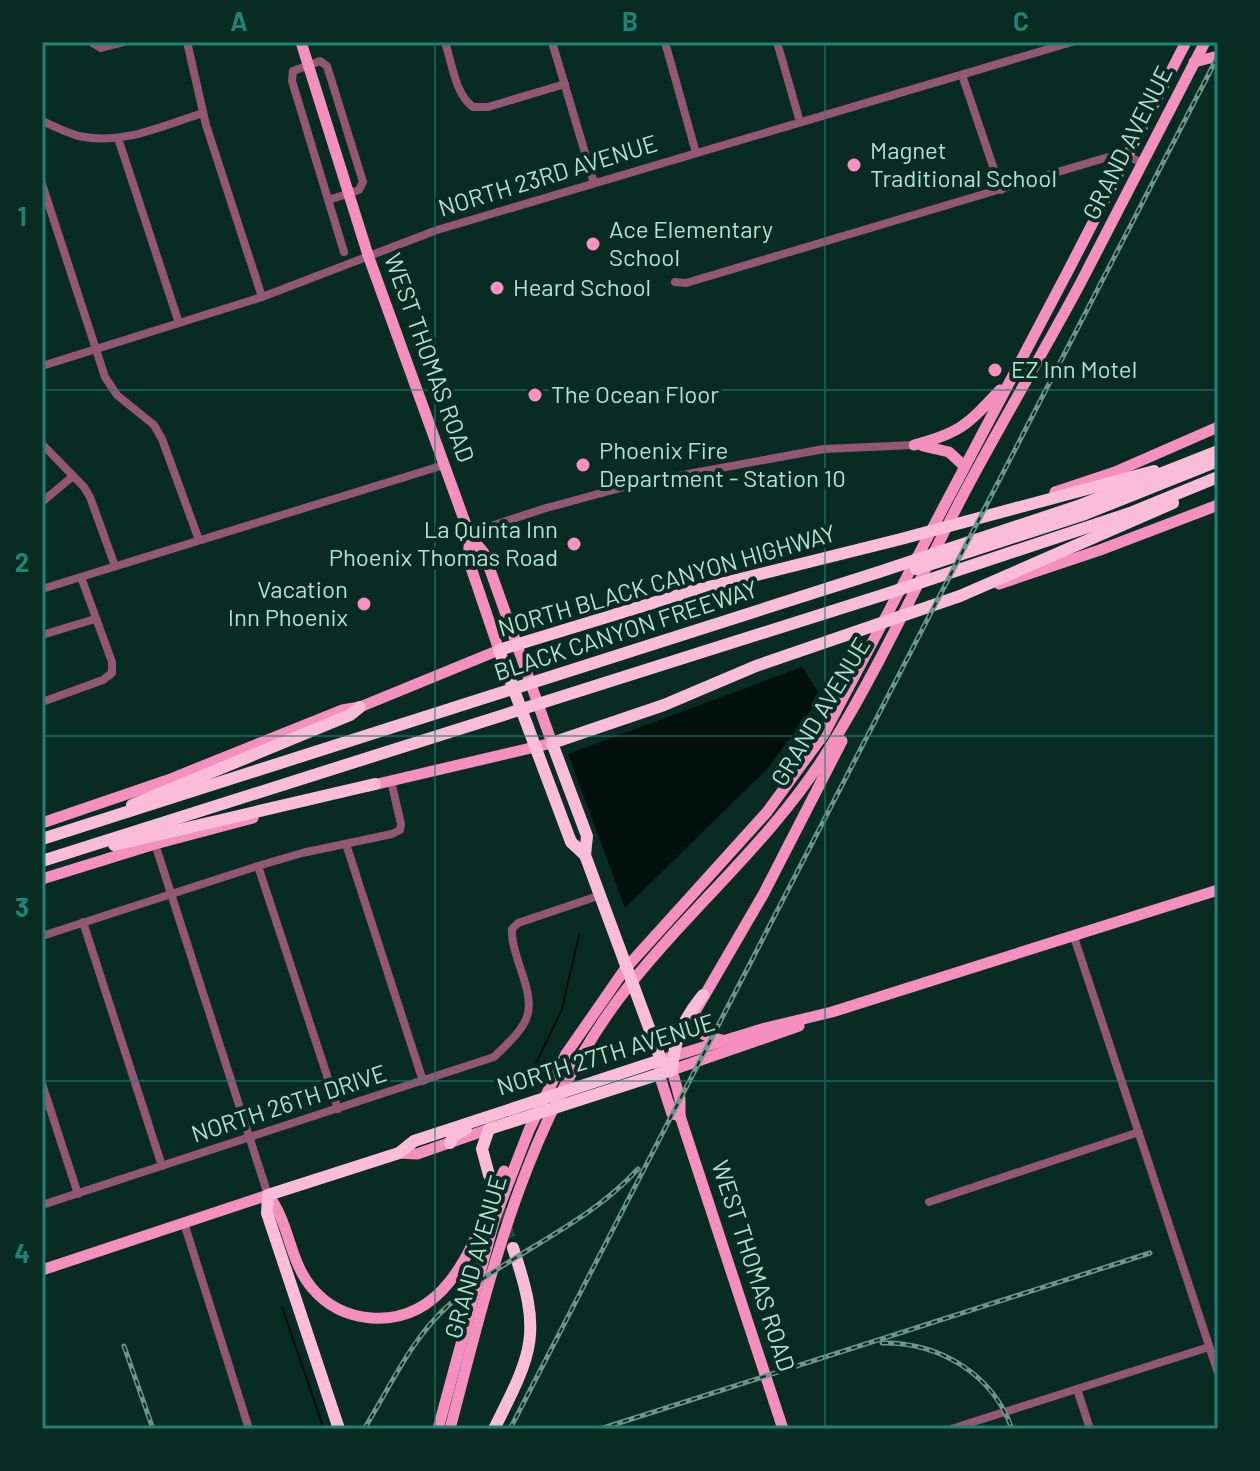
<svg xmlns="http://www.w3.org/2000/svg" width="1260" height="1471" font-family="Barlow,sans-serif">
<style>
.water{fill:#01100b}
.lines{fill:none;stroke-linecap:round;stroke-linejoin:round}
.stream{stroke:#01100b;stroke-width:2}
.highway-tunnel{stroke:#22473c;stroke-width:12;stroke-dasharray:12 6;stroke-linecap:butt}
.minor{stroke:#935673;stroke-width:8}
.major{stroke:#f48fbf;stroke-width:11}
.highway{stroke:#fabcd7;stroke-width:12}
.rail-casing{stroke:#6c9688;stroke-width:5}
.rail{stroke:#092c22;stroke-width:2;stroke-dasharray:6;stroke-linecap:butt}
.grid{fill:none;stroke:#1f8178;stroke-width:2;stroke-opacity:0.55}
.poi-dot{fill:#fc8fc3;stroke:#092c22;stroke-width:3}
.labels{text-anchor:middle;stroke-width:8;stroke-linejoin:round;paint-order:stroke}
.street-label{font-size:24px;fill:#b3e2d1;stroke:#092c22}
.poi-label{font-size:24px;fill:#b3e2d1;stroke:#092c22;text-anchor:start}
.neatline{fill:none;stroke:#1f8178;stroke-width:3}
.grid-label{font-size:26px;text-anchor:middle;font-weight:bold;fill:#1f8178}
</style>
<rect width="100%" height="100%" fill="#092c22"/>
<!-- water -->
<polygon class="water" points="802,667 821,696 768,768 625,908 568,754"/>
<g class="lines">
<!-- stream -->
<g class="stream">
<polyline points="532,1072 562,1009 579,935"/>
<polyline points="282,1307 324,1429"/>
</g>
<!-- highway-tunnel -->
<polyline class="highway-tunnel" points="489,1175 513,1248"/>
<!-- minor -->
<g class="minor">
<polyline points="91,42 101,48 124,42"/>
<polyline points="187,42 206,125 262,297"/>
<path d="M445 42C452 63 455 94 473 107H488L565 84"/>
<polyline points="552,42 594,183"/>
<polyline points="665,42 696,153"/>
<polyline points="777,42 800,122"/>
<polyline points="962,75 1001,190"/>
<path d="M44 122C56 127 67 133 79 136 121 146 164 125 203 113"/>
<polyline points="118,138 179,323"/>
<polyline points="42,184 105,377 117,395 154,425 162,439 199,540"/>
<polyline points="328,200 359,190 363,182 327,66 320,61 293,71 292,81 344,252"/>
<polyline points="675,282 686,283 1108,157 1127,156 1143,163"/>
<polyline points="42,366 262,297 437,230 1072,42"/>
<polyline points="42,444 84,487 90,497 115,566"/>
<polyline points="42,502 72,477"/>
<polyline points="470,536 488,527 546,508 639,483 824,449 914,445"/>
<polyline points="42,589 444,465"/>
<polyline points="42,635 95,619"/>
<polyline points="42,702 103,680 112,673 112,662 81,577"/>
<polyline points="155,844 268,1195"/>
<polyline points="346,844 423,1081"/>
<polyline points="258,866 338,1109"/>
<polyline points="83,922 162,1166"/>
<polyline points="42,936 258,866 302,853 392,834 400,830 401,824 391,781"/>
<polyline points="1074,937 1218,1373"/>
<polyline points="42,1084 78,1194"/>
<polyline points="929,1202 1139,1132"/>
<path d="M42 1205 494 1057C534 1019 536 1013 518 961 515 950 511 941 512 929L518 923 601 895"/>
<polyline points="184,1223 249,1429"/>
<polyline points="1077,1389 1090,1429"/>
<polyline points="951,1429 1209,1347"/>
</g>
<!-- major -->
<g class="major">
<polyline points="301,42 368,255 470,536 484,553 552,743 369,786"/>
<polyline points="1194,62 1218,56"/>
<path d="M914 445C961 433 968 424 1000 390"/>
<polyline points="923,446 949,452 964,466"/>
<polyline points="1055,492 1115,472 1218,427"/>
<polyline points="999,584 1100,550 1218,505"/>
<polyline points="42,823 168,780 342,710 360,707 499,650 468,559 470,536"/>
<polyline points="42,879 155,844 253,818"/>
<path d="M722 1040C703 1037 691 1031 696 1010L764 893 842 741"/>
<polyline points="680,1116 672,1114 659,1074 661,1060 762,1029 832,1012 1218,890"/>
<polyline points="399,1153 417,1154 489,1129"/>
<path d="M42 1270 268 1195C290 1223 289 1261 312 1288 327 1306 348 1316 371 1318 454 1324 477 1231 504 1171"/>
<polyline points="438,1429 495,1218 529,1130 566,1054 625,969 767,812 824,734 1067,273 1186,42"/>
<path d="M450 1429C489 1279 524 1127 618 1000 684 912 771 843 829 749 878 670 917 584 960 501 998 428 1041 357 1080 284 1122 204 1163 122 1205 42"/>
<polyline points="783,1429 680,1116 680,1099 672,1070 799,1026"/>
</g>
<!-- highway -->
<g class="highway">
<polyline points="916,569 1085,514 1218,461"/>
<polyline points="132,805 350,715 360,707"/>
<polyline points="42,839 879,572 1078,506 1218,451"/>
<polyline points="114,845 375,784"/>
<polyline points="585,855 587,836 552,743 664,705 756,666 960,596 1173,503"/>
<polyline points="42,861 889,593 1130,513 1218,477"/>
<polyline points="672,1070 661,1060 585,855 571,842 499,650 692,591 901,539 1154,471"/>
<path d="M672 1070C674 1040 684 1018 703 995"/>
<polyline points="450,1143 453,1136 466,1129"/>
<polyline points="489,1175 482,1149 489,1129 672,1070"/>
<polyline points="339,1429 267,1213 268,1195 399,1153 414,1141 661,1060"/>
<path d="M494 1429C534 1350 542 1334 513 1248"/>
</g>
<!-- rail casing -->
<g class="rail-casing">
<g id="rail">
<path d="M882 1343C939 1342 993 1374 1012 1429"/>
<polyline points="124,1346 153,1429"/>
<path d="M364 1429C391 1386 411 1338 450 1304 509 1253 585 1227 638 1169"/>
<polyline points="510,1429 1218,56"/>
<polyline points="600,1429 1150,1253"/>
</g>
</g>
<!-- rail -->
<use href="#rail" class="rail"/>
</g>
<!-- grid -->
<path class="grid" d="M435 42V1429M825 42V1429M42 390H1218M42 736H1218M42 1081H1218"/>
<!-- markers -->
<g class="poi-dot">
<circle cx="854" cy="165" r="8"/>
<circle cx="593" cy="244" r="8"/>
<circle cx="497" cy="288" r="8"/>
<circle cx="995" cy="370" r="8"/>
<circle cx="535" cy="395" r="8"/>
<circle cx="583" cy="465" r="8"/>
<circle cx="574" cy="544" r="8"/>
<circle cx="364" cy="604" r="8"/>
</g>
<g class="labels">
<!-- street labels -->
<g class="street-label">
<text transform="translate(1128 143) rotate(-63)" y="8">GRAND AVENUE</text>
<text transform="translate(548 176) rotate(-17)" y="8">NORTH 23RD AVENUE</text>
<text transform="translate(429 358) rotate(70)" y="8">WEST THOMAS ROAD</text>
<text transform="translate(667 581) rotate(-16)" y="8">NORTH BLACK CANYON HIGHWAY</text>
<text transform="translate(626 631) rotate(-18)" y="8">BLACK CANYON FREEWAY</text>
<text transform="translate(821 712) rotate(-59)" y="8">GRAND AVENUE</text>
<text transform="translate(606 1055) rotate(-17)" y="8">NORTH 27TH AVENUE</text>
<text transform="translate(289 1104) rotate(-18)" y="8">NORTH 26TH DRIVE</text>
<text transform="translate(476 1257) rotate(-74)" y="8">GRAND AVENUE</text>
<text transform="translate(753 1266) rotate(72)" y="8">WEST THOMAS ROAD</text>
</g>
<!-- poi labels -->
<g class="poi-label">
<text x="870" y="159">Magnet<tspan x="870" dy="28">Traditional School</tspan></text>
<text x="609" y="238">Ace Elementary<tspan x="609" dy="28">School</tspan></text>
<text x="513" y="296">Heard School</text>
<text x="1011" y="378">EZ Inn Motel</text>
<text x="551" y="403">The Ocean Floor</text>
<text x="599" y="459">Phoenix Fire<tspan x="599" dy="28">Department - Station 10</tspan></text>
<text x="558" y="538" text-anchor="end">La Quinta Inn<tspan x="558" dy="28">Phoenix Thomas Road</tspan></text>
<text x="348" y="598" text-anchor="end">Vacation<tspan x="348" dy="28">Inn Phoenix</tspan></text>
</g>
</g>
<!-- border -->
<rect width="1260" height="1471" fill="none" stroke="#092c22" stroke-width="88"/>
<rect x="44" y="44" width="1172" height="1383" class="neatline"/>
<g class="grid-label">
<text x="239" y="31">A</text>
<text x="630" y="31">B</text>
<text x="1021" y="31">C</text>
<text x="22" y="226">1</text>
<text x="22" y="572">2</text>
<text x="22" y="917">3</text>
<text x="22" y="1263">4</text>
</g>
</svg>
